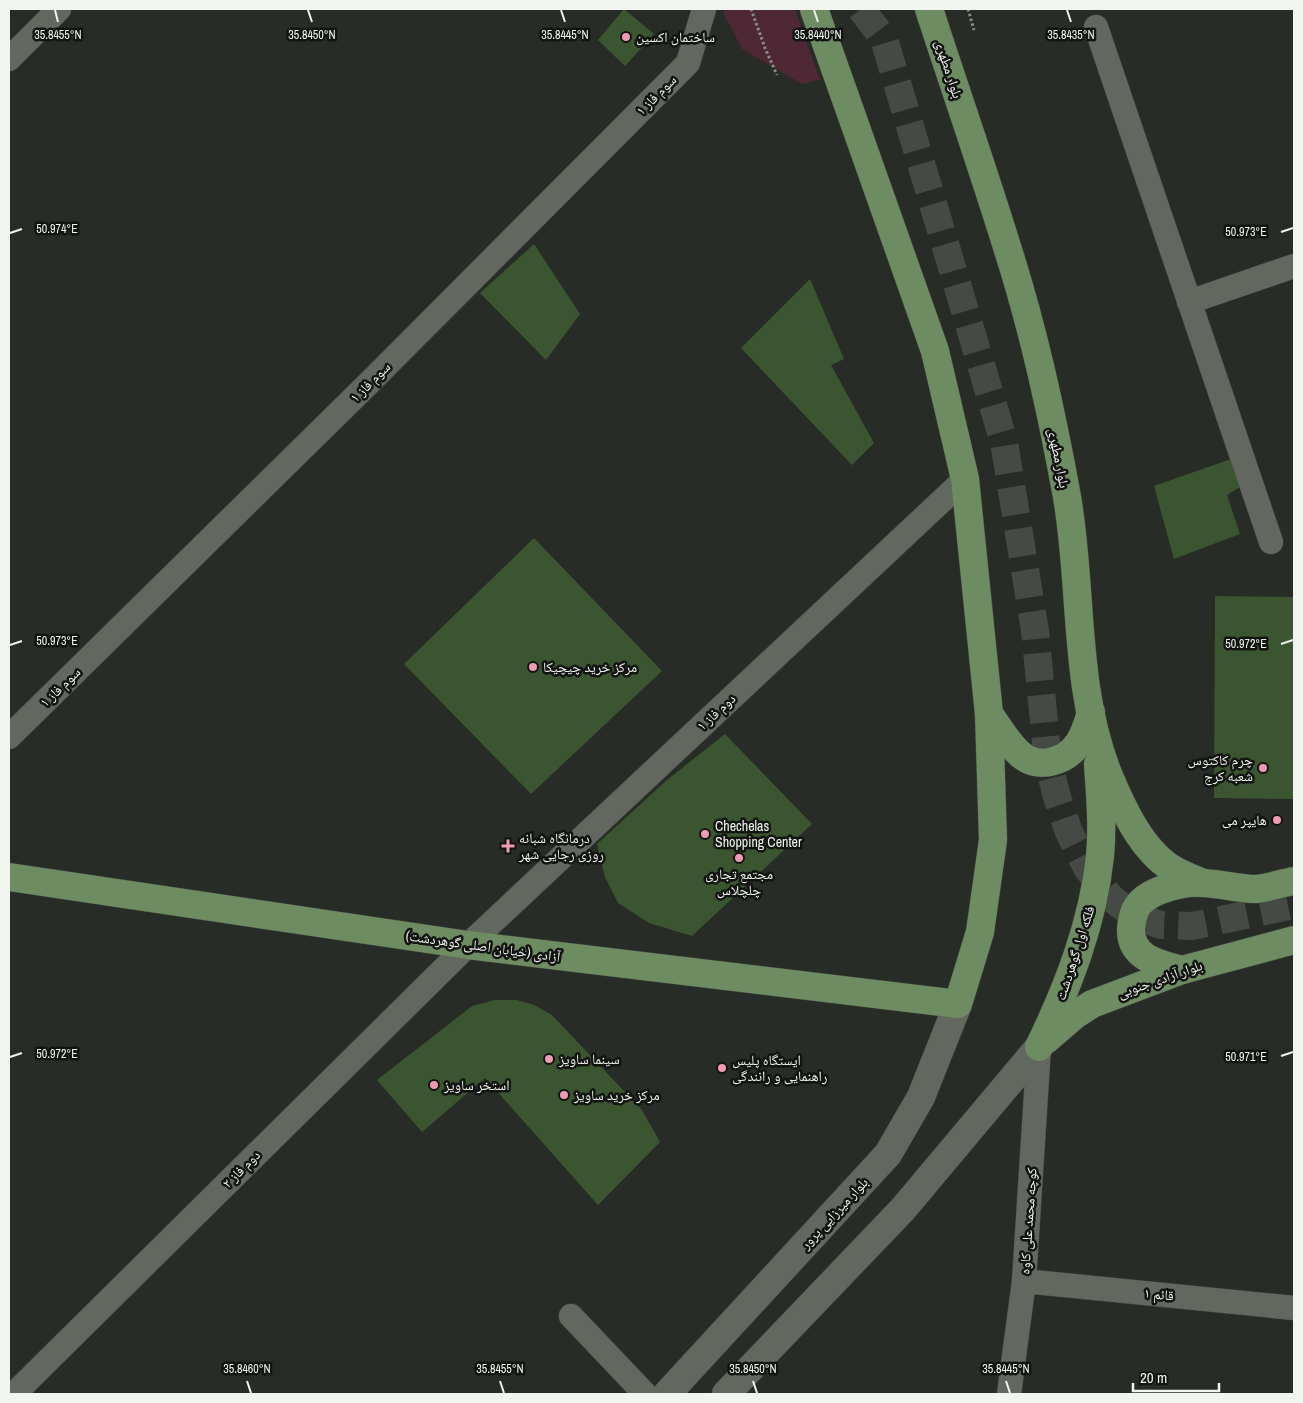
<svg xmlns="http://www.w3.org/2000/svg" width="1303" height="1403" font-family="'Archivo Narrow','Noto Naskh Arabic',sans-serif">
<style>
.green{fill:#4e2834}
.building{fill:#3b5530}
.lines{fill:none;stroke-linecap:round;stroke-linejoin:round}
.primary-tunnel{stroke:#454a44;stroke-width:28;stroke-dasharray:28 14;stroke-linecap:butt}
.street-casing{stroke:#464a45;stroke-width:25}
.secondary-casing{stroke:#464a45;stroke-width:29}
.primary-casing{stroke:#464a45;stroke-width:29}
.path{stroke:#8a8e89;stroke-width:3;stroke-dasharray:2.5 2.5;stroke-linecap:butt}
.street{stroke:#626860;stroke-width:24}
.secondary{stroke:#626860;stroke-width:28}
.primary{stroke:#6e8c61;stroke-width:28}
.ticks{fill:none;stroke:#f1f4ef;stroke-width:2}
.poi-dot{fill:#f09ab5;stroke:#121411;stroke-width:2}
.labels{text-anchor:middle;stroke-width:5;stroke-linejoin:round;paint-order:stroke}
.poi-label{font-size:14px;fill:#f1f4ef;stroke:#121411;text-anchor:start}
.street-label{font-size:14px;fill:#f1f4ef;stroke:#121411}
.ticks-label{font-size:12px;text-anchor:middle;fill:#f1f4ef;stroke:#121411;stroke-width:5;stroke-linejoin:round;paint-order:stroke}
</style>
<rect width="100%" height="100%" fill="#272c26"/>
<!-- green -->
<polygon class="green" points="724,9 795,9 820,80 802,84 742,49 724,14"/>
<!-- building -->
<g class="building">
<polygon points="624,9 654,34 625,66 598,40"/>
<polygon points="534,244 580,314 546,360 480,293"/>
<polygon points="810,279 844,359 831,365 874,443 852,465 741,348"/>
<polygon points="1231,459 1240,487 1227,495 1240,534 1174,559 1154,486"/>
<polygon points="534,538 662,671 531,794 404,664"/>
<polygon points="1215,596 1294,597 1294,799 1214,798"/>
<polygon points="725,734 812,824 692,936 649,923 618,903 605,877 597,844 667,780"/>
<polygon points="495,1000 517,1000 534,1005 552,1015 642,1110 660,1142 598,1205 485,1078 422,1132 377,1080 472,1006"/>
</g>
<g class="lines">
<!-- primary-tunnel -->
<polyline class="primary-tunnel" points="861,9 884,39 1004,442 1035,631 1048,762 1057,797 1069,832 1087,868 1112,899 1135,916 1161,925 1192,926 1294,905"/>
<!-- street casing -->
<g class="street-casing">
<g id="street">
<polyline points="1096,27 1271,542"/>
<polyline points="9,59 59,9"/>
<polyline points="1189,302 1294,266"/>
<polyline points="9,737 373,379 688,63 704,9"/>
<polyline points="1024,1281 1294,1308"/>
<polyline points="571,1316 645,1394"/>
<polyline points="14,1394 468,945 965,479"/>
<polyline points="1009,1394 1024,1281 1039,1047"/>
</g>
</g>
<!-- secondary casing -->
<g class="secondary-casing">
<g id="secondary">
<polyline points="667,1394 888,1154 921,1097 958,1004"/>
<polyline points="726,1394 903,1209 1039,1047"/>
</g>
</g>
<!-- primary casing -->
<g class="primary-casing">
<g id="primary">
<path d="M929 9C955 89 983 169 1008 250 1034 331 1052 414 1067 497 1083 589 1073 688 1109 776 1122 807 1141 849 1171 868 1180 874 1191 878 1201 882"/>
<path d="M989 714C999 727 1007 743 1020 754 1038 770 1065 762 1078 744 1085 734 1088 723 1091 712"/>
<polyline points="9,877 468,945 958,1004 980,932 993,840 989,714 965,479 935,351 814,9"/>
<path d="M1182 970C1159 964 1130 958 1131 929 1132 920 1133 911 1139 904 1152 889 1185 881 1203 883 1220 884 1237 888 1253 889 1266 889 1281 883 1294 881"/>
<polyline points="1046,1040 1075,1015 1092,1004 1182,970 1294,940"/>
<path d="M1039 1047C1068 987 1093 923 1100 856 1103 825 1100 795 1098 764"/>
</g>
</g>
<!-- path -->
<g class="path">
<polyline points="751,9 765,48 777,75"/>
<polyline points="968,9 974,30"/>
</g>
<!-- street -->
<use href="#street" class="street"/>
<!-- secondary -->
<use href="#secondary" class="secondary"/>
<!-- primary -->
<use href="#primary" class="primary"/>
</g>
<!-- ticks -->
<path class="ticks" d="M55 10 58 22M308 10 312 22M561 10 565 22M814 10 818 22M1067 10 1071 22M1281 232 1293 228M10 233 22 229M1281 644 1293 640M10 645 22 641M1281 1056 1293 1052M10 1057 22 1053M247 1381 251 1393M500 1381 504 1393M753 1381 757 1393M1006 1381 1010 1393"/>
<!-- markers -->
<g class="poi-dot">
<circle cx="626" cy="37" r="5"/>
<circle cx="533" cy="667" r="5"/>
<circle cx="1263" cy="768" r="5"/>
<circle cx="1277" cy="820" r="5"/>
<circle cx="705" cy="834" r="5"/>
<path d="M505.5 838.5h5v5h5v5h-5v5h-5v-5h-5v-5h5z"/>
<circle cx="739" cy="858" r="5"/>
<circle cx="549" cy="1059" r="5"/>
<circle cx="722" cy="1068" r="5"/>
<circle cx="434" cy="1085" r="5"/>
<circle cx="564" cy="1095" r="5"/>
</g>
<g class="labels">
<!-- poi labels -->
<g class="poi-label">
<text x="636" y="42">ساختمان اکسین</text>
<text x="543" y="672">مرکز خرید چیچیکا</text>
<text x="1253" y="765" text-anchor="end">چرم کاکتوس<tspan x="1253" dy="16">شعبه کرج</tspan></text>
<text x="1267" y="825" text-anchor="end">هایپر می</text>
<text x="715" y="831">Chechelas<tspan x="715" dy="16">Shopping Center</tspan></text>
<text x="519" y="843">درمانگاه شبانه<tspan x="519" dy="16">روزی رجایی شهر</tspan></text>
<text x="739" y="879" text-anchor="middle">مجتمع تجاری<tspan x="739" dy="16">چلچلاس</tspan></text>
<text x="559" y="1064">سینما ساویز</text>
<text x="732" y="1065">ایستگاه پلیس<tspan x="732" dy="16">راهنمایی و رانندگی</tspan></text>
<text x="444" y="1090">استخر ساویز</text>
<text x="574" y="1100">مرکز خرید ساویز</text>
</g>
<!-- street labels -->
<g class="street-label">
<text transform="translate(949 69) rotate(72)" y="5">بلوار مطهری</text>
<text transform="translate(656 95) rotate(-45)" y="5">سوم فاز ۱</text>
<text transform="translate(370 382) rotate(-45)" y="5">سوم فاز ۱</text>
<text transform="translate(1059 458) rotate(79)" y="5">بلوار مطهری</text>
<text transform="translate(60 687) rotate(-44)" y="5">سوم فاز ۱</text>
<text transform="translate(716 712) rotate(-43)" y="5">دوم فاز ۱</text>
<text transform="translate(483 946) rotate(8)" y="5">آزادی (خیابان اصلی گوهردشت)</text>
<text transform="translate(1075 953) rotate(-72)" y="5">فلکه اول گوهردشت</text>
<text transform="translate(1160 979) rotate(-19)" y="5">بلوار آزادی جنوبی</text>
<text transform="translate(241 1169) rotate(-45)" y="5">دوم فاز ۲</text>
<text transform="translate(834 1213) rotate(-47)" y="5">بلوار میرزایی پرور</text>
<text transform="translate(1028 1221) rotate(-86)" y="5">کوچه محمد علی کاوه</text>
<text transform="translate(1159 1294) rotate(6)" y="5">قائم ۱</text>
</g>
</g>
<g class="ticks-label">
<text x="58" y="39">35.8455°N</text>
<text x="312" y="39">35.8450°N</text>
<text x="565" y="39">35.8445°N</text>
<text x="818" y="39">35.8440°N</text>
<text x="1071" y="39">35.8435°N</text>
<text x="57" y="233">50.974°E</text>
<text x="1246" y="236">50.973°E</text>
<text x="57" y="645">50.973°E</text>
<text x="1246" y="648">50.972°E</text>
<text x="57" y="1058">50.972°E</text>
<text x="1246" y="1061">50.971°E</text>
<text x="247" y="1373">35.8460°N</text>
<text x="500" y="1373">35.8455°N</text>
<text x="753" y="1373">35.8450°N</text>
<text x="1006" y="1373">35.8445°N</text>
</g>
<!-- border -->
<rect width="1303" height="1403" fill="none" stroke="#f1f4ef" stroke-width="20"/>
<!-- scale -->
<path d="M1133 1383v8h86v-8" fill="none" stroke="#f1f4ef" stroke-width="2.5"/>
<text x="1140" y="1383" font-size="15" fill="#f1f4ef" stroke="#121411" stroke-width="4" paint-order="stroke">20 m</text>
</svg>
